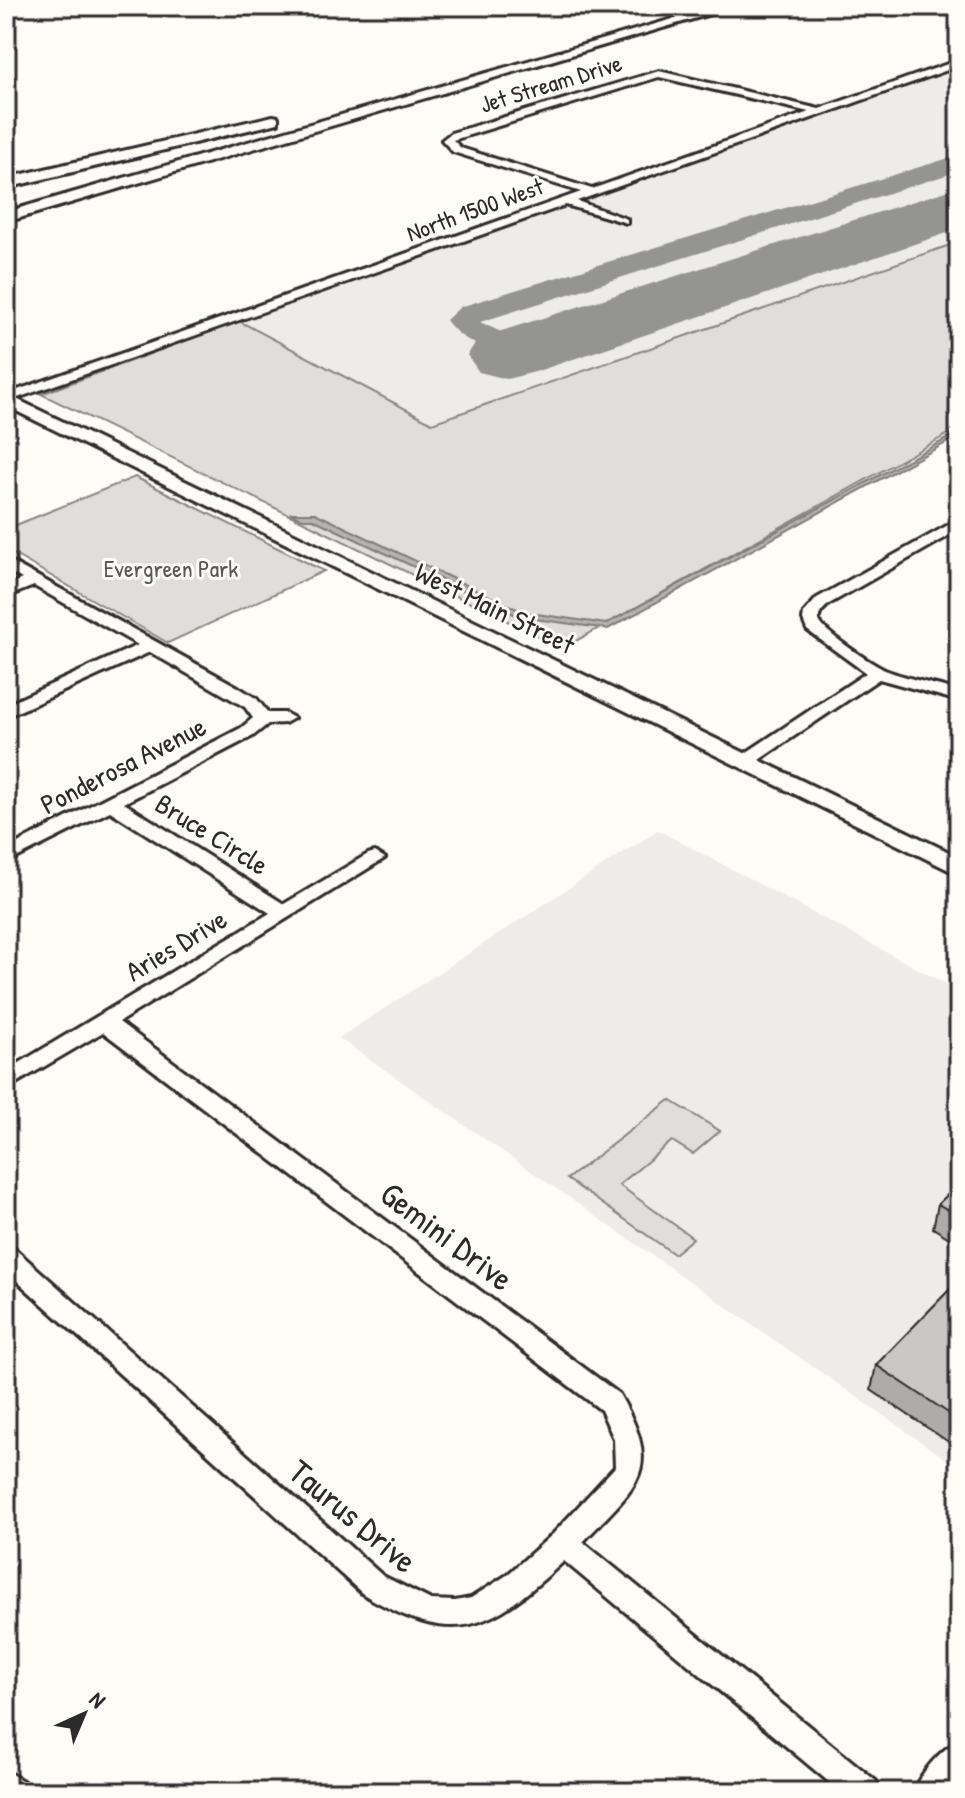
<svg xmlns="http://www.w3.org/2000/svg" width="965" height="1798" font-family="'Patrick Hand',sans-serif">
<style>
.built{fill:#edece8}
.green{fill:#dfdeda;stroke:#858482;stroke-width:2}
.water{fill:#b5b4b1;stroke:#7e7d7b;stroke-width:2}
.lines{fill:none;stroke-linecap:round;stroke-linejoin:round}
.taxiway{fill:#949491;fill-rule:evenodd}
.runway{fill:#949491;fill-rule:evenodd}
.minor-casing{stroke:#2b2b2b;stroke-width:6}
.major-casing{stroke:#2b2b2b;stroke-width:6}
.highway-casing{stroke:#2b2b2b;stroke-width:6}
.minor{fill:#fdfcf7;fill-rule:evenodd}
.major{fill:#fdfcf7;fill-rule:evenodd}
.highway{fill:#fdfcf7;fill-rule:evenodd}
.wall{fill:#adaca9;stroke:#2b2b2b;stroke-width:2}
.building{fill:#c9c8c4;stroke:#2b2b2b;stroke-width:2}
.labels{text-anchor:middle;stroke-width:6;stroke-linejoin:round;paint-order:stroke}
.far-street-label{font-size:24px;fill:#2b2b2b;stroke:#fdfcf7}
.far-park-label{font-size:24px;fill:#585857;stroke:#fdfcf7}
.street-label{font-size:28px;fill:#2b2b2b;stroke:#fdfcf7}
.near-street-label{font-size:34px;fill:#2b2b2b;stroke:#fdfcf7}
</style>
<rect width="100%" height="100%" fill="#fdfcf7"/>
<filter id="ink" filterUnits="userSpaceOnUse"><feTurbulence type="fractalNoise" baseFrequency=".0125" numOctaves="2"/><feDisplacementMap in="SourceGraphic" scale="16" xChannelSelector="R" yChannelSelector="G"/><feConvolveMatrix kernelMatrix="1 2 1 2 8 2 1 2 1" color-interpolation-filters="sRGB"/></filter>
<g filter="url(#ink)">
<!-- built -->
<g class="built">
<polygon points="959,69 959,242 432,423 239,321"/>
<polygon points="658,830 959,991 959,1468 339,1038"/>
</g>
<!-- green -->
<g class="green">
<polygon points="959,242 959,428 563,648 41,394 239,321 432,423"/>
<polygon points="135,477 324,571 168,643 6,550 6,529"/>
<polygon points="670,1100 720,1131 693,1154 672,1141 619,1185 693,1238 674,1254 567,1179"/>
</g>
<!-- water -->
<polygon class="water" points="959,432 959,436 608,629 520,617 313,519 303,519 290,513 315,513 523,612 606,624"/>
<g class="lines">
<!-- taxiway -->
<path class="taxiway" d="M959 155V171L480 322 501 332 554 337 559 344 554 351C518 360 468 352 446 320L460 307Z"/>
<!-- runway -->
<polygon class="runway" points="959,187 959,229 535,372 507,379 479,372 467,355 479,338"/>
<!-- minor casing -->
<g class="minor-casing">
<g id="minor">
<path d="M959 60V66L577 201 627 219V223L566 205 6 402V394L581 192 453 152 442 140 451 133 659 71 819 109ZM659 77 809 112 592 189 461 148 453 140Z"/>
<path d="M959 519V530L829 604C824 609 818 613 819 620 821 631 874 665 885 670 908 679 935 684 959 691V701L879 679 750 766H738L735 762 738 758 866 673 807 630 803 620 804 613 817 598Z"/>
<path d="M6 559 238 687 257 699 268 713H285L294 718 285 723 268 724 253 736 124 803 284 904 368 854 375 852 385 858 119 1022 619 1394C665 1473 636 1485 583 1542L876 1781 881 1792H841L564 1561C489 1630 456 1649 363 1594L6 1271V1247L15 1249 383 1576 431 1600 455 1601 471 1598 507 1575 553 1534 615 1467 614 1439 601 1410 103 1032 6 1089V1071L270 913 110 811 6 863V849L241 728 253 718 245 707 150 652 6 717V705L138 645 34 586 6 597V586L22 579 6 570Z"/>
<path d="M959 1741V1780L949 1792H913C921 1773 940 1749 959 1741Z"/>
<polygon points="6,1771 23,1781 28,1792 6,1792"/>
</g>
</g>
<!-- major casing -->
<g class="major-casing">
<polygon id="major" points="6,394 959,857 959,875 6,406"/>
</g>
<!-- highway casing -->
<g class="highway-casing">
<g id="highway">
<polygon points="718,6 737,6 6,222 6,212"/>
<polygon points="273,116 278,117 278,123 6,188 6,178"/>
</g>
</g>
<!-- minor -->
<use href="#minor" class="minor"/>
<!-- major -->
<use href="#major" class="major"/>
<!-- highway -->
<use href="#highway" class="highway"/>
</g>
<!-- wall -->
<g class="wall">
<polygon points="959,1184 959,1244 933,1228 938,1204"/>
<polygon points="959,1280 959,1449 871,1390 876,1365"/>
</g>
<!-- building -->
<g class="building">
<polygon points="959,1184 959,1216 938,1204"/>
<polygon points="959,1280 959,1420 876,1365"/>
</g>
</g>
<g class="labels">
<!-- far-street labels -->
<g class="far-street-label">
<text transform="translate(551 84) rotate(-17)" y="8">Jet Stream Drive</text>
<text transform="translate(475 210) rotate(-20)" y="8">North 1500 West</text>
</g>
<!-- far-park labels -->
<g class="far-park-label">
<text x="171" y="577">Evergreen Park</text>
</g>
<!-- street labels -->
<g class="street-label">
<text transform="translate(495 608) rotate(26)" y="10">West Main Street</text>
<text transform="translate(123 765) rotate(-27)" y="10">Ponderosa Avenue</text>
<text transform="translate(212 834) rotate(32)" y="10">Bruce Circle</text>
<text transform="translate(176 945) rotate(-31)" y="10">Aries Drive</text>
</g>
<!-- near-street labels -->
<g class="near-street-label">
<text transform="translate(447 1236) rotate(37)" y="12">Gemini Drive</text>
<text transform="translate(353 1516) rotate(40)" y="12">Taurus Drive</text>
</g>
</g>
<!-- margin -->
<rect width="965" height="1798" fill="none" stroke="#fdfcf7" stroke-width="32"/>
<rect x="16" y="16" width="933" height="1766" fill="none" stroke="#2b2b2b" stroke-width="3" filter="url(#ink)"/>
<!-- north arrow -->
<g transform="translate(84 1714) rotate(44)" stroke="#fdfcf7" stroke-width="6" paint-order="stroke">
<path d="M0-6L14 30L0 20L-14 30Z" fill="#2b2b2b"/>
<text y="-12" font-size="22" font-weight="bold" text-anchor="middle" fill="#2b2b2b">N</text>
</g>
</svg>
